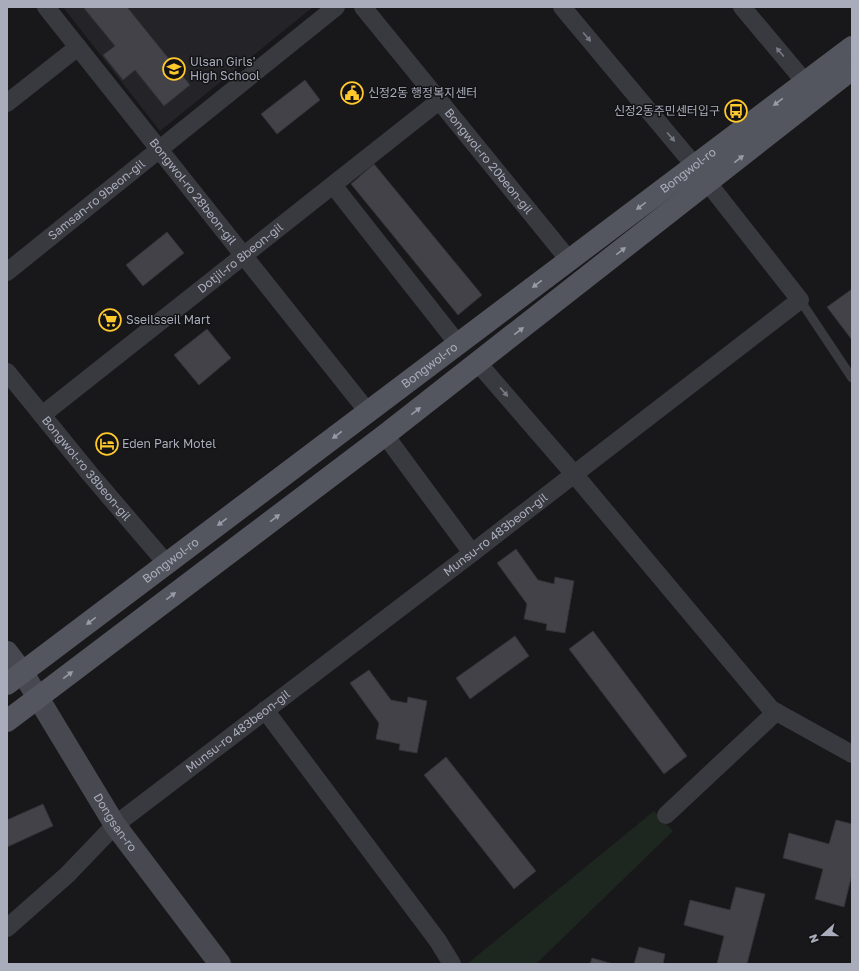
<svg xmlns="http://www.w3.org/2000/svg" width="859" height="971" font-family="'Golos Text','Noto Sans KR',sans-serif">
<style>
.built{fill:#242428}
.green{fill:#1d261f}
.building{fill:#424248;stroke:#323237}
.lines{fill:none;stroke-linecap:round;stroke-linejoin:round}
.lane{stroke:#393940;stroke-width:9}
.street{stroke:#393940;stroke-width:18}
.secondary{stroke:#474850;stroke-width:22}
.primary{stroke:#54565f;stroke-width:22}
.oneway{fill:#777984}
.oneway2{fill:#989ca9}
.labels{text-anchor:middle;stroke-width:3;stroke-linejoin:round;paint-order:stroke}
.poi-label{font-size:12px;fill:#a9adbb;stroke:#131316;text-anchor:start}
.street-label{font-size:12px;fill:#a9adbb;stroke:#131316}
</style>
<rect width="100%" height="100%" fill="#18181b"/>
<!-- built -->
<polygon class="built" points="63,7 313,7 160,131"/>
<!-- green -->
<polygon class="green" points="654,811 673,831 536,964 467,964"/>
<!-- building -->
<g class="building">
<polygon points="83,7 127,7 190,85 164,106 135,70 123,80 103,55 115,46"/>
<polygon points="305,80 320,100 277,134 261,114"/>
<polygon points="374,164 482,295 458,315 351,184"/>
<polygon points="167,232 184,253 143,286 126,265"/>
<polygon points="852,289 852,340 827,307"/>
<polygon points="207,329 231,358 199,385 174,355"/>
<polygon points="516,549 538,580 554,584 555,577 574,581 565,633 546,630 547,624 524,619 527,604 497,563"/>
<polygon points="593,631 687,756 664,774 569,649"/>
<polygon points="515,636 529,656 470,699 456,678"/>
<polygon points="369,670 391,700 407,703 408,697 427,701 417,753 399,750 400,744 376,739 379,723 350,683"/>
<polygon points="446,757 536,871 514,889 424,775"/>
<polygon points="43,804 53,826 7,847 7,820"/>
<polygon points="836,820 852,824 852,874 844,907 815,899 823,869 783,858 789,833 829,844"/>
<polygon points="736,887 765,894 747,964 717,964 724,936 684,925 690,900 730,910"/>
<polygon points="639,947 665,954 663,964 634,964"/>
<polygon points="592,958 613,964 590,964"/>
</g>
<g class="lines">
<!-- lane -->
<polyline class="lane" points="800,300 852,378"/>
<!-- street -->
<g class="street">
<path id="s1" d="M46 7 368 412"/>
<path id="s2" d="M363 7 569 260"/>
<polyline points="562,7 694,165"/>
<polyline points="742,7 805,82"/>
<polyline points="7,103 78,47"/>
<polyline points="333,185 458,344"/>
<path id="s3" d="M7 272 336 7"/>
<polyline points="478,363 574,474 771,709 852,754"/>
<path id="s4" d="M7 372 90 474 167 564"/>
<path id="s5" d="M42 415 439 101"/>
<polyline points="385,435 472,553"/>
<polyline points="265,710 438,941 452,964"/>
<polyline points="666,815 776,712"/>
<path id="s6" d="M7 928 67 875 115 825 472 553 800 300 708 183"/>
</g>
<!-- secondary -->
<path class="secondary" id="s7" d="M7 652 23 673 115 825 220 964"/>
<!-- primary -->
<g class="primary">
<path id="s8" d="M7 684 852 47"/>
<polyline points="7,721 385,435 852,69"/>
</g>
</g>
<!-- one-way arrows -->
<defs><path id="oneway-solid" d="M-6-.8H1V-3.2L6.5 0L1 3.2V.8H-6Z"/></defs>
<g class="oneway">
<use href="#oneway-solid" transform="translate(587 37) rotate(50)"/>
<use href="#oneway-solid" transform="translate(780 52) rotate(-130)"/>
<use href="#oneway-solid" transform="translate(671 137) rotate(50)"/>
<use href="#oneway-solid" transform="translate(504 392) rotate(49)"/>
</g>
<g class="oneway2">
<use href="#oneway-solid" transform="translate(778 102) rotate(143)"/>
<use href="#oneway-solid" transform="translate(739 159) rotate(-38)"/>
<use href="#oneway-solid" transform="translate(641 206) rotate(143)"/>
<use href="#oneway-solid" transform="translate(621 251) rotate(-38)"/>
<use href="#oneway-solid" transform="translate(537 284) rotate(143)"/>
<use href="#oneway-solid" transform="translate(519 331) rotate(-38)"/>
<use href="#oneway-solid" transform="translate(416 411) rotate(-38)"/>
<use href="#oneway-solid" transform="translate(337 435) rotate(143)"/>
<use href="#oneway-solid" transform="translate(275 518) rotate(-37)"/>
<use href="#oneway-solid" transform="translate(222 522) rotate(143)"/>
<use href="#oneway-solid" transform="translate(171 596) rotate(-37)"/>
<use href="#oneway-solid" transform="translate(91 621) rotate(143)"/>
<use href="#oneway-solid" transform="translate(68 675) rotate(-37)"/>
</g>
<!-- icons -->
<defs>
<g id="school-ring" transform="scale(1.15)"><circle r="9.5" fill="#131316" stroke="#ffc92c" stroke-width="1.5"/><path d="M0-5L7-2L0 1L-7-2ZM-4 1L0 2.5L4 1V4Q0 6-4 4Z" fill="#ffc92c"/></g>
<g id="civic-ring" transform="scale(1.15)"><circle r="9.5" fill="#131316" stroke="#ffc92c" stroke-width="1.5"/><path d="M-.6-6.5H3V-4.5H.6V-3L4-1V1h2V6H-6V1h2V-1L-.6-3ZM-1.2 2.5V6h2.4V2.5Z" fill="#ffc92c"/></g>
<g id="bus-ring" transform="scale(1.15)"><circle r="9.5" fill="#131316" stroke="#ffc92c" stroke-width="1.5"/><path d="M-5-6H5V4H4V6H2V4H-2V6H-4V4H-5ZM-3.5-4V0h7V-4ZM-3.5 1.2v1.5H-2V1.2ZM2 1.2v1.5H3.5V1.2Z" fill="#ffc92c"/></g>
<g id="supermarket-ring" transform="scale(1.15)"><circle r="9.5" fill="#131316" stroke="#ffc92c" stroke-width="1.5"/><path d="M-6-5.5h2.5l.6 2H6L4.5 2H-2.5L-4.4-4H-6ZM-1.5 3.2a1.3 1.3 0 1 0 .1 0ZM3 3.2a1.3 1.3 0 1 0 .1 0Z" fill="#ffc92c"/></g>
<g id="hotel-ring" transform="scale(1.15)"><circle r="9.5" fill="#131316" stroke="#ffc92c" stroke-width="1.5"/><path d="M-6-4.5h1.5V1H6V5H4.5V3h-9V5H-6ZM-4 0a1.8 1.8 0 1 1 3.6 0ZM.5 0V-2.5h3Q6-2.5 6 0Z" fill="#ffc92c"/></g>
</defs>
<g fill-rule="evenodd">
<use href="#school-ring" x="174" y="69"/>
<use href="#civic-ring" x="352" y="93"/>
<use href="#bus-ring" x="736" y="111"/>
<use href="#supermarket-ring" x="110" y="320"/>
<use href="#hotel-ring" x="107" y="444"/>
</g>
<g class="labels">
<!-- poi labels -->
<g class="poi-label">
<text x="190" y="66">Ulsan Girls'<tspan x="190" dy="14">High School</tspan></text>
<text x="368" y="97">신정2동 행정복지센터</text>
<text x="720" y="115" text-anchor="end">신정2동주민센터입구</text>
<text x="126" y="324">Sseilsseil Mart</text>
<text x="122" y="448">Eden Park Motel</text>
</g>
<!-- street labels -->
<g class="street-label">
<text dy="4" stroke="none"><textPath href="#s2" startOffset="199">Bongwol-ro 20beon-gil</textPath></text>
<text dy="4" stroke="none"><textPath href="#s8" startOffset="853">Bongwol-ro</textPath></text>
<text dy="4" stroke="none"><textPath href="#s1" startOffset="236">Bongwol-ro 28beon-gil</textPath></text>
<text dy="4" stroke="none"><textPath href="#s3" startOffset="115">Samsan-ro 9beon-gil</textPath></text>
<text dy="4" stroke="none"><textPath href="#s5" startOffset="253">Dotjil-ro 8beon-gil</textPath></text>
<text dy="4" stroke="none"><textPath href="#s8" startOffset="529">Bongwol-ro</textPath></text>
<text dy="4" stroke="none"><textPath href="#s4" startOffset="125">Bongwol-ro 38beon-gil</textPath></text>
<text dy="4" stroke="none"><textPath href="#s6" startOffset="628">Munsu-ro 483beon-gil</textPath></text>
<text dy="4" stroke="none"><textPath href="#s8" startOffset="205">Bongwol-ro</textPath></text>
<text dy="4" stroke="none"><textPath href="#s6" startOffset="304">Munsu-ro 483beon-gil</textPath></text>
<text dy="4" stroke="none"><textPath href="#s7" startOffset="202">Dongsan-ro</textPath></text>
</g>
</g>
<!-- border -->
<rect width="859" height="971" fill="none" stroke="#a9adbb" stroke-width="16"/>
<!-- north arrow -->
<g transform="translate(823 935) rotate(249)" stroke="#131316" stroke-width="3" paint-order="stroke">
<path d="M0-3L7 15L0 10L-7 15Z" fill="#a9adbb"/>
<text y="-6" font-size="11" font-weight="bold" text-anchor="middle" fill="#a9adbb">N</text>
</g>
</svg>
